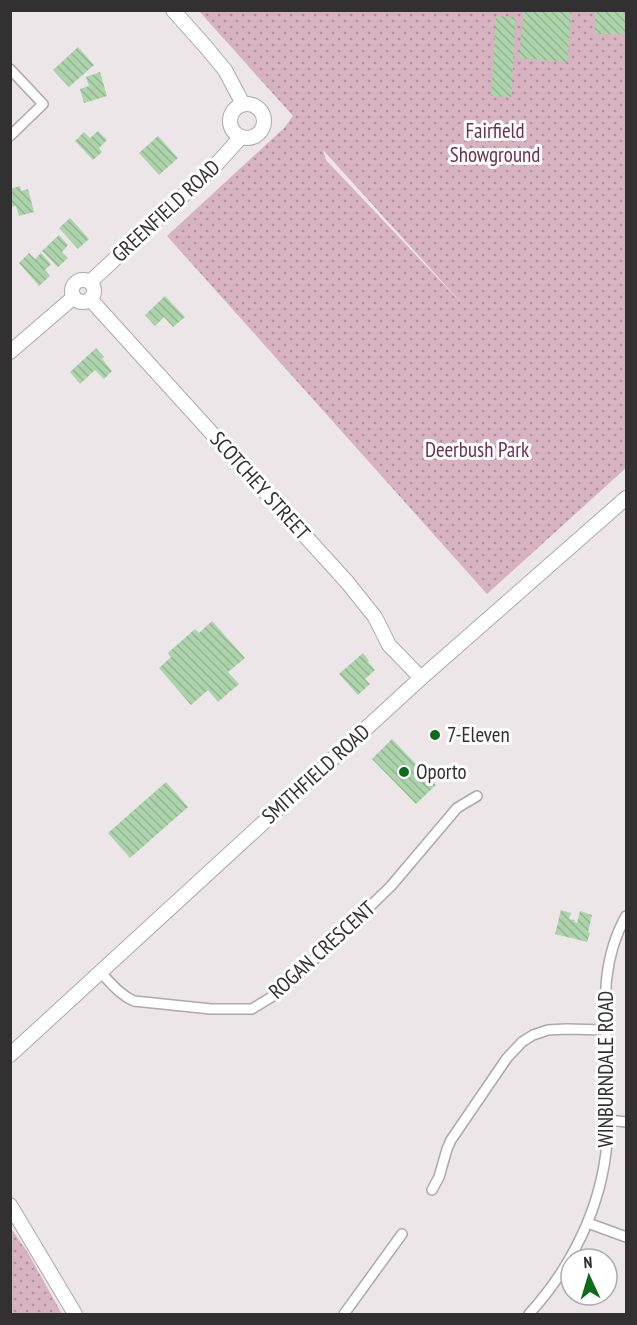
<svg xmlns="http://www.w3.org/2000/svg" width="637" height="1325" font-family="'PT Sans Narrow',sans-serif">
<style>
.park{fill:url(#park-dots);fill-rule:evenodd}
.building{fill:url(#building-back-hatch)}
.lines{fill:none;stroke-linecap:round;stroke-linejoin:round}
.street-casing{stroke:#aea8aa;stroke-width:12}
.secondary-casing{stroke:#aea8aa;stroke-width:16}
.street{stroke:#fff;stroke-width:9}
.secondary{stroke:#fff;stroke-width:14}
.poi-dot{fill:#0e6c18;stroke:#fff;stroke-width:2}
.labels{text-anchor:middle;stroke-width:6;stroke-linejoin:round;paint-order:stroke}
.park-label{font-size:21px;fill:#702f4f;stroke:#fff}
.street-label{font-size:21px;fill:#323031;stroke:#fff}
.poi-label{font-size:21px;fill:#323031;stroke:#fff;text-anchor:start}
</style>
<defs>
<pattern id="park-dots" width="8" height="8" patternUnits="userSpaceOnUse" patternTransform="scale(1.5)"><rect width="8" height="8" fill="#d7b3c2"/><path d="M2 2h.1M6 6h.1" fill="none" stroke="#af929e" stroke-width="1.8" stroke-linecap="round"/></pattern>
<pattern id="building-back-hatch" width="6" height="6" patternUnits="userSpaceOnUse" patternTransform="scale(1.5)"><rect width="6" height="6" fill="#acd3aa"/><path d="M-1 5l2 2M0 0l6 6M5-1l2 2" fill="none" stroke="#94b593"/></pattern>
</defs>
<rect width="100%" height="100%" fill="#ece6e8"/>
<!-- park -->
<g class="park">
<path d="M199 11H626V468L487 594 167 236 284 128 293 116ZM323 150 467 309 326 160Z"/>
<polygon points="10,1227 28,1253 62,1314 11,1314"/>
</g>
<!-- building -->
<g class="building">
<polygon points="524,10 572,10 567,62 519,58"/>
<rect x="595" y="10" width="31" height="24"/>
<polygon points="496,16 516,17 511,97 491,96"/>
<polygon points="78,47 94,65 69,87 53,70"/>
<polygon points="100,72 107,96 84,103 80,89 89,86 86,77"/>
<polygon points="98,131 107,140 99,148 102,152 93,160 75,141 84,132 90,138"/>
<polygon points="158,136 178,158 159,175 139,153"/>
<polygon points="20,186 21,191 28,189 34,212 19,216 16,206 10,207 10,189"/>
<polygon points="70,218 89,239 78,249 59,228"/>
<polygon points="59,235 68,245 62,252 68,258 58,267 42,251"/>
<polygon points="29,253 35,259 41,253 51,264 45,270 50,276 39,286 19,263"/>
<polygon points="165,296 185,317 173,327 164,317 155,326 145,315"/>
<polygon points="96,348 104,357 102,359 112,371 104,379 95,370 80,384 70,372"/>
<polygon points="212,621 245,658 228,672 239,684 218,702 208,690 191,705 159,668 171,657 168,653 195,629 199,633"/>
<polygon points="363,653 369,661 368,662 375,670 365,679 370,684 358,695 339,674"/>
<polygon points="392,739 436,785 416,804 372,759"/>
<polygon points="166,782 188,807 130,858 108,833"/>
<polygon points="561,910 571,913 569,919 575,920 574,922 577,923 580,911 592,915 588,932 590,933 587,942 555,934"/>
</g>
<g class="lines">
<!-- street casing -->
<g class="street-casing">
<g id="street">
<polyline points="10,69 43,104 10,136"/>
<path d="M100 972C111 983 120 995 134 1001L211 1009H252L278 993 355 921 391 886 457 808 477 796"/>
<polyline points="608,1120 626,1122"/>
<polyline points="432,1190 439,1177 447,1149 451,1140 507,1058 522,1042 533,1035 548,1030 566,1029 606,1030"/>
<polyline points="588,1223 626,1237"/>
<polyline points="344,1314 402,1234"/>
<path d="M529 1314C572 1267 602 1206 607 1142 610 1114 608 1087 607 1059 605 1009 600 962 626 916"/>
</g>
</g>
<!-- secondary casing -->
<g class="secondary-casing">
<g id="secondary">
<polyline points="173,10 205,46 225,70 243,104"/>
<circle cx="247" cy="121" r="17"/>
<circle cx="83" cy="291" r="11"/>
<polyline points="90,282 214,167 241,137"/>
<polyline points="90,299 347,582 375,617 389,645 421,678"/>
<polyline points="10,352 74,297"/>
<polyline points="10,1055 421,678 626,498"/>
<polyline points="10,1205 75,1314"/>
</g>
</g>
<!-- street -->
<use href="#street" class="street"/>
<!-- secondary -->
<use href="#secondary" class="secondary"/>
</g>
<!-- markers -->
<g class="poi-dot">
<circle cx="435" cy="735" r="6"/>
<circle cx="404" cy="772" r="6"/>
</g>
<g class="labels">
<!-- park labels -->
<g class="park-label">
<text x="495" y="138">Fairfield<tspan x="495" dy="24">Showground</tspan></text>
<text x="477" y="457">Deerbush Park</text>
</g>
<!-- street labels -->
<g class="street-label">
<text transform="translate(166 211) rotate(-43)" y="7">GREENFIELD ROAD</text>
<text transform="translate(260 486) rotate(48)" y="7">SCOTCHEY STREET</text>
<text transform="translate(316 774) rotate(-42)" y="7">SMITHFIELD ROAD</text>
<text transform="translate(322 950) rotate(-42)" y="7">ROGAN CRESCENT</text>
<text transform="translate(606 1069) rotate(-90)" y="7">WINBURNDALE ROAD</text>
</g>
<!-- poi labels -->
<g class="poi-label">
<text x="447" y="742">7-Eleven</text>
<text x="416" y="779">Oporto</text>
</g>
</g>
<!-- border -->
<rect width="637" height="1325" fill="none" stroke="#323031" stroke-width="24"/>
<!-- north arrow -->
<g transform="translate(589 1277) rotate(356)"><circle r="28" fill="#ffffff" stroke="#adacad" stroke-width="1.5"/>
<path d="M0-4.5L10 22L0 15L-10 22Z" fill="#0e6c18"/>
<text y="-9" font-size="16" font-weight="bold" text-anchor="middle" fill="#323031">N</text>
</g>
</svg>
